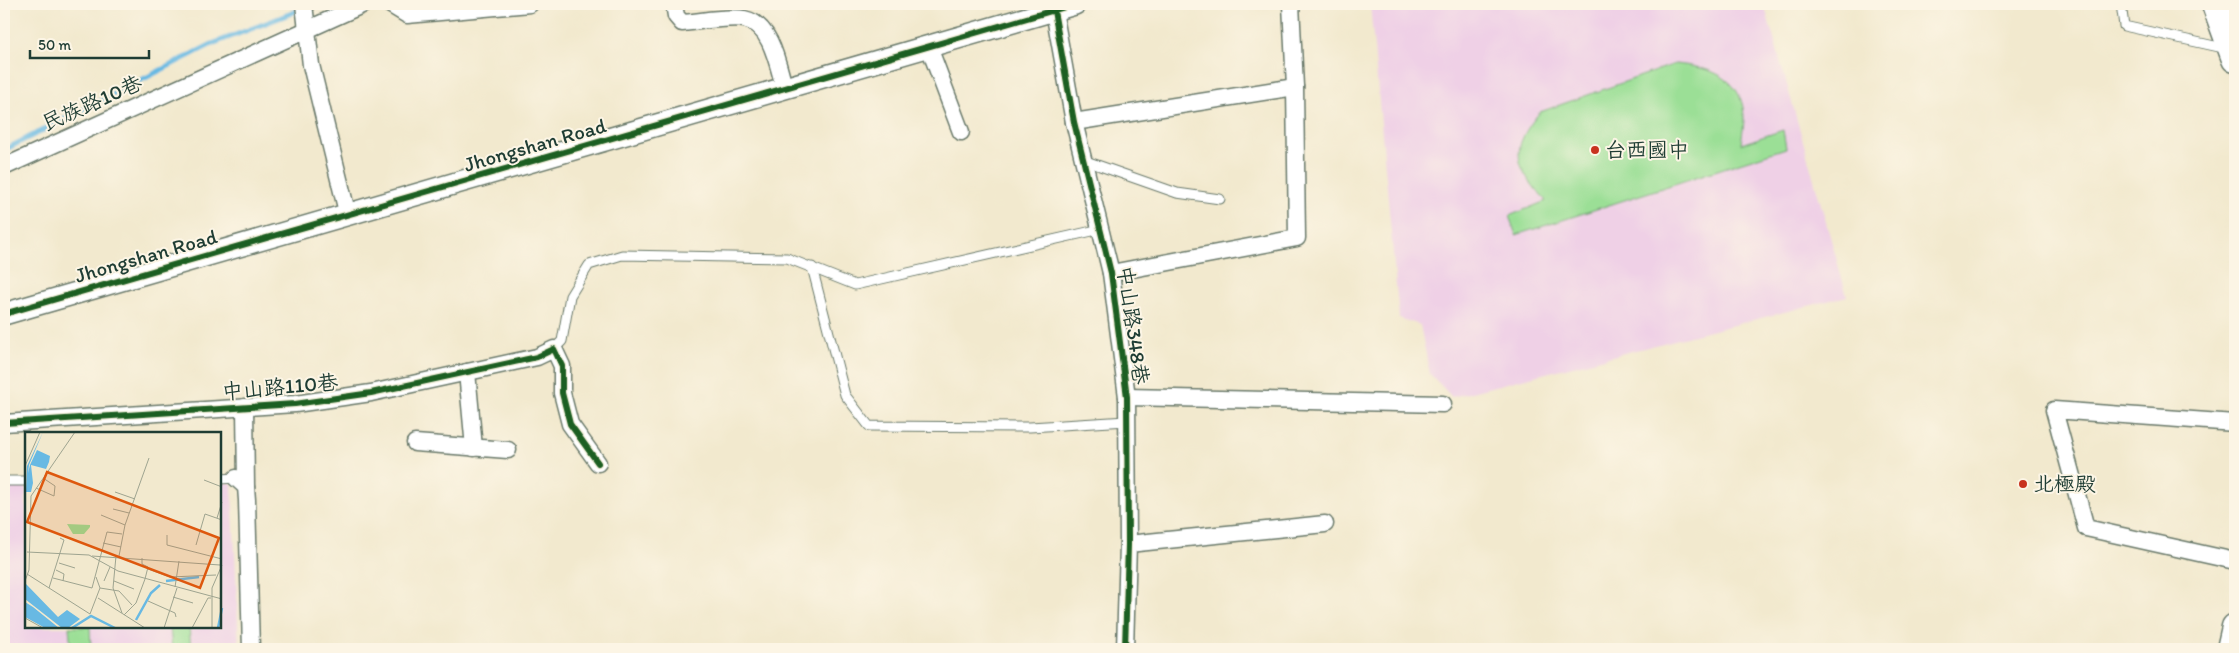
<svg xmlns="http://www.w3.org/2000/svg" width="2239" height="653" font-family="Itim,'LXGW WenKai TC',sans-serif">
<style>
.built{fill:#efd0e6}
.grass{fill:#9bdf96;stroke:#5d8e65}
.lines{fill:none;stroke-linecap:round;stroke-linejoin:round}
.stream{stroke:#68b9e3;stroke-width:5}
.service-casing{stroke:#69796a;stroke-width:11}
.minor-casing{stroke:#69796a;stroke-width:19}
.tertiary-casing{stroke:#69796a;stroke-width:24}
.primary-casing{stroke:#69796a;stroke-width:29}
.service{stroke:#fff;stroke-width:9}
.minor{stroke:#fff;stroke-width:16}
.tertiary{stroke:#fff;stroke-width:21}
.primary{stroke:#fff;stroke-width:26}
.cycleway-casing{stroke:#fcf5e5;stroke-width:9}
.cycleway{stroke:#1b5e20;stroke-width:6}
.poi-dot{fill:#c8321e;stroke:#fcf5e5;stroke-width:2}
.labels{text-anchor:middle;stroke-width:4;stroke-linejoin:round;paint-order:stroke}
.street-label{font-size:21px;fill:#1f3d34;stroke:#fcf5e5}
.poi-label{font-size:21px;fill:#1f3d34;stroke:#fcf5e5;text-anchor:start}
.inset-river{fill:none;stroke:#68b9e3;stroke-width:2.5}
.inset-road{fill:none;stroke:#9ea490;stroke-width:1}
.view{fill:#de580e;fill-opacity:0.15;stroke:#de580e;stroke-width:2.5}
.inset-edge{fill:none;stroke:#1f3d34;stroke-width:2.5}
</style>
<rect width="100%" height="100%" fill="#fcf5e5"/>
<filter id="ink" filterUnits="userSpaceOnUse"><feTurbulence type="fractalNoise" baseFrequency=".02" numOctaves="2"/><feDisplacementMap in="SourceGraphic" scale="10" xChannelSelector="R" yChannelSelector="G"/><feConvolveMatrix kernelMatrix="1 2 1 2 8 2 1 2 1" color-interpolation-filters="sRGB"/></filter>
<filter id="wash" filterUnits="userSpaceOnUse"><feTurbulence type="fractalNoise" baseFrequency=".0096" numOctaves="4" result="noise"/><feDisplacementMap in="SourceGraphic" scale="20" xChannelSelector="R" yChannelSelector="G"/><feGaussianBlur stdDeviation="1.12" result="paint"/><feColorMatrix in="noise" values="0 0 0 0 0 0 0 0 0 0 0 0 0 0 0 0 0 1.4 0 .05"/><feComposite in="paint" operator="in"/></filter>
<g filter="url(#wash)">
<rect width="100%" height="100%" fill="#f2e9ce"/>
<!-- built -->
<g class="built">
<polygon points="1370,4 1764,4 1847,296 1452,397 1430,374 1420,325 1399,318"/>
<polygon points="220,483 232,483 239,649 4,649 4,484 26,484 26,627 220,627"/>
</g>
<!-- grass -->
<g class="grass">
<path d="M1675 64C1711 67 1745 78 1744 121 1743 129 1742 137 1741 144L1783 130 1786 148 1516 235 1509 216 1546 201C1515 167 1508 150 1540 112Z"/>
<polygon points="69,627 90,627 91,649 71,649"/>
<polygon points="170,627 189,627 191,649 172,649"/>
</g>
<g class="lines">
<!-- stream -->
<polyline class="stream" points="4,150 212,44 315,4"/>
</g>
</g>
<g filter="url(#ink)">
<g class="lines">
<!-- service casing -->
<g class="service-casing">
<g id="service">
<polyline points="2121,4 2124,26 2228,49"/>
<polyline points="1083,160 1177,193 1220,199"/>
<polyline points="812,267 845,395 869,426 1030,427 1127,421"/>
<polyline points="554,349 562,341 570,296 589,265 622,255 787,258 855,285 1101,229"/>
<polyline points="220,479 236,478"/>
<polyline points="4,481 26,481"/>
</g>
</g>
<!-- minor casing -->
<g class="minor-casing">
<g id="minor">
<polyline points="304,4 311,65 348,216"/>
<polyline points="389,4 407,15 530,4"/>
<path d="M674 4 676 16 682 23C697 22 731 16 744 19 772 24 778 67 785 90"/>
<polyline points="1054,11 1074,122 1111,273 1127,397 1128,544 1125,649"/>
<polyline points="929,47 961,132"/>
<polyline points="1074,122 1295,87"/>
<polyline points="4,167 364,4"/>
<polyline points="1111,273 1297,238 1295,87 1291,4"/>
<polyline points="467,372 474,448"/>
<polyline points="1127,397 1443,404"/>
<polyline points="245,407 246,487"/>
<polyline points="4,423 295,404 371,393 537,357 554,349 562,366 562,393 570,424 598,463"/>
<polyline points="2235,423 2054,410 2086,528 2235,561"/>
<polyline points="415,443 508,450"/>
<polyline points="236,478 246,487 247,500 251,649"/>
<polyline points="1128,544 1325,524"/>
</g>
</g>
<!-- tertiary casing -->
<g class="tertiary-casing">
<polyline id="tertiary" points="4,314 1075,4"/>
</g>
<!-- primary casing -->
<g class="primary-casing">
<g id="primary">
<polyline points="2215,4 2235,59"/>
<polyline points="2230,649 2235,627"/>
</g>
</g>
<!-- service -->
<use href="#service" class="service"/>
<!-- minor -->
<use href="#minor" class="minor"/>
<!-- tertiary -->
<use href="#tertiary" class="tertiary"/>
<!-- primary -->
<use href="#primary" class="primary"/>
<!-- cycleway casing -->
<g class="cycleway-casing">
<g id="cycleway">
<polyline points="1054,11 1074,122 1111,273 1127,397 1128,544 1125,649"/>
<polyline points="4,314 1075,4"/>
<polyline points="4,423 295,404 371,393 537,357 554,349 562,366 562,393 570,424 598,463"/>
</g>
</g>
<!-- cycleway -->
<use href="#cycleway" class="cycleway"/>
</g>
</g>
<!-- markers -->
<g class="poi-dot">
<circle cx="1595" cy="150" r="5"/>
<circle cx="2023" cy="484" r="5"/>
</g>
<g class="labels">
<!-- street labels -->
<g class="street-label">
<text transform="translate(92 103) rotate(-24)" y="7">民族路10巷</text>
<text transform="translate(535 145) rotate(-16)" y="7">Jhongshan Road</text>
<text transform="translate(146 256) rotate(-16)" y="7">Jhongshan Road</text>
<text transform="translate(1133 325) rotate(82)" y="7">中山路348巷</text>
<text transform="translate(280 387) rotate(-5)" y="7">中山路110巷</text>
</g>
<!-- poi labels -->
<g class="poi-label">
<text x="1605" y="157">台西國中</text>
<text x="2033" y="491">北極殿</text>
</g>
</g>
<!-- overview -->
<g transform="translate(25 432)">
<rect width="196" height="196" fill="#f2e9ce"/>
<path d="M42 92 65 93V95L59 102H48Z" fill="#9bdf96"/>
<path d="M18 0 4 33 3 41 5 33 12 18 25 24 24 30 21 37 6 33 8 51 6 60H1L0 84 2 34ZM1 152 33 185 42 178 55 187 43 196H37L0 167ZM0 170 8 175 34 196H20L0 185Z" fill="#68b9e3"/>
<path class="inset-river" d="M141 149 174 145M111 188 126 161 135 153M47 196 66 184 90 196M193 196 197 176"/>
<path class="inset-road" d="M0 34 15 0M179 48 197 55M11 56 29 64 30 54 18 46M90 60 110 67M88 77 104 81M76 83 100 93M192 86 197 70M142 103V113L197 127M78 111 96 115M171 113 180 82 197 88M2 120 64 123 93 139 197 167M67 124 195 133M91 124 88 156 97 181M94 124 100 93 124 26M34 131 50 136M123 137 145 145 191 143M31 138 39 142 38 149M2 142 65 182 75 156 71 145M28 146 67 156 82 100 97 102M0 149 4 138 6 64 50 0M79 149 85 135M89 149 109 157M150 155 154 129M24 156 39 108 35 106M75 156 94 159 107 173M148 165 168 171M73 166 120 196M123 169 150 181 151 185M99 183 111 171 120 147 123 135 117 132V126M0 186 18 196M139 196 152 156M167 196 183 166H186M187 196V156L197 133"/>
<path class="view" d="M22 40 194 106 175 156 2 90Z"/>
<rect width="196" height="196" class="inset-edge"/>
</g>
<!-- margin -->
<rect width="2239" height="653" fill="none" stroke="#fcf5e5" stroke-width="20"/>
<!-- scale -->
<path d="M30 50v8h119v-8" fill="none" stroke="#1f3d34" stroke-width="2.5"/>
<text x="38" y="50" font-size="15" fill="#1f3d34" stroke="#fcf5e5" stroke-width="4" paint-order="stroke">50 m</text>
</svg>
